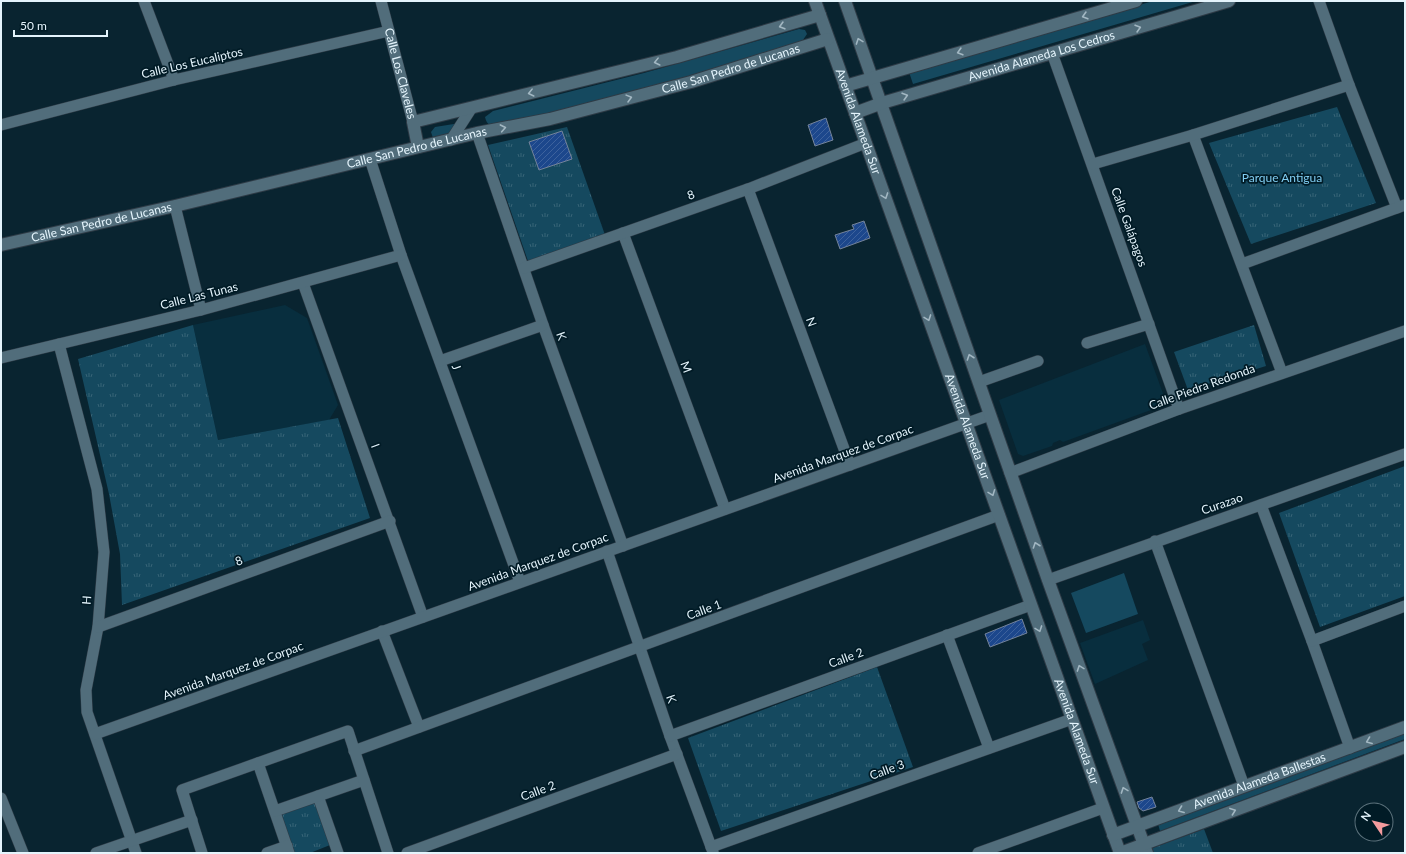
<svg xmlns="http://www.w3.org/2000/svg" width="1406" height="854" font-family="Lato,sans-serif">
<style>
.built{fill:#082e3e}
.grass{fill:#15495f}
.park{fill:url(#park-tufts)}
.building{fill:url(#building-hatch);stroke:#74839a}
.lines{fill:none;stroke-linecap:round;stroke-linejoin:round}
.street-casing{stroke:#2e3b46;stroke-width:12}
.secondary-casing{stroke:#2e3b46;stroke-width:14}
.street{stroke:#516d7b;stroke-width:11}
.secondary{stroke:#516d7b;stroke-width:12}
.oneway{stroke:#a2b7c2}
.labels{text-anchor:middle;stroke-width:3.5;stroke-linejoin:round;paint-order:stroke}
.street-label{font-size:12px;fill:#e4f4fc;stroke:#011b26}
.park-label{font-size:12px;fill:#80cdf2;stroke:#011b26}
</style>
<defs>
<pattern id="park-tufts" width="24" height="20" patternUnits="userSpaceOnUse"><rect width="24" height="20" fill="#15495f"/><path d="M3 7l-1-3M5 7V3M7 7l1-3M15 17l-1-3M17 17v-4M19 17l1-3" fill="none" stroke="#376477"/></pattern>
<pattern id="building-hatch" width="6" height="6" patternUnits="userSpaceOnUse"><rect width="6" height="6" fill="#1c478c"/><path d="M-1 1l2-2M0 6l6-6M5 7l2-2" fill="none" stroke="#3d629d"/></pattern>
</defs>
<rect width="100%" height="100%" fill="#092430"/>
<!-- built -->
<g class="built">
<polygon points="285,305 307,318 338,405 329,420 218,440 193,325"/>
<polygon points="1145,344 1165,399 1162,406 1063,442 1060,440 1053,443 1052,446 1023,456 1018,454 999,400"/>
<polygon points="1143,620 1150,640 1142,644 1148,660 1095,684 1080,643"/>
</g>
<!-- grass -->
<g class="grass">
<polygon points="1153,1 1196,1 913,84 909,72"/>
<path d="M799 29 805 30 807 34 803 40 793 44 653 87 500 126C491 126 487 126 485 117L493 111 644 73Z"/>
<polygon points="460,123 465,128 465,131 433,138 431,132 435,127"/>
<polygon points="1124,573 1138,614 1086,633 1071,593"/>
<polygon points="1405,732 1405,739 1160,831 1158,824"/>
</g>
<!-- park -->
<g class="park">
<polygon points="1337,107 1376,203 1251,244 1209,143"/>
<polygon points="567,127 605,235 528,261 488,145"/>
<polygon points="193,325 218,440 338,418 370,518 122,605 120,554 109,494 78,359"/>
<polygon points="1254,325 1266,366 1188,390 1174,352"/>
<polygon points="1405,466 1405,596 1320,627 1279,513"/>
<polygon points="877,667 913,767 721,831 688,738"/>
<polygon points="318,796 335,843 310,853 289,853 275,811"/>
<polygon points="1204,829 1213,853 1151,853 1150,849"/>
</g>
<!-- building -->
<g class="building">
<polygon points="826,118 833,140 815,146 808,125"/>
<polygon points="562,131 572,159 539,170 529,142"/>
<polygon points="864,221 870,238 840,249 835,235 854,229 852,225"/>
<polygon points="1022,619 1027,633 990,647 985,634"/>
<polygon points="1152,797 1156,807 1143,811 1139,808 1137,802"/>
</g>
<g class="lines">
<!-- street casing -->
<g class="street-casing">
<g id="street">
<polyline points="144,1 174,80"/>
<path id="s1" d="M381 1 413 122"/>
<polyline points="1319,1 1349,85 1397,208"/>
<polyline points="1052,53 1179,409"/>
<polyline points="1,125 174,80 389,31"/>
<polyline points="477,133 543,325 623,546"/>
<polyline points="1193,135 1282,373"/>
<polyline points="451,140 471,109"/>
<polyline points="370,159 401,255 520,582"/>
<polyline points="1093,164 1193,135 1349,85"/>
<polyline points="748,189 850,465"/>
<polyline points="175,206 201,310"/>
<polyline points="623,233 725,509"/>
<polyline points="1242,264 1405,205"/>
<polyline points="524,268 748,189 866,143"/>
<polyline points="303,283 423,617"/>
<polyline points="1087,343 1149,324"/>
<polyline points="59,344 97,489 104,552 98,627 86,690 87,712 136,853"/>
<polyline points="1,358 201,310 401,255"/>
<polyline points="440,361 543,325"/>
<polyline points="979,382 1038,361"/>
<polyline points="1010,473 1179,409 1405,331"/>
<polyline points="1261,505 1312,641 1350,748"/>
<polyline points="1155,541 1244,786"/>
<polyline points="607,551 670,736 713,852"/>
<polyline points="1048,580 1405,454"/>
<polyline points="98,627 390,521"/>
<polyline points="382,631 419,727"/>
<polyline points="947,635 989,748"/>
<polyline points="1312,641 1405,606"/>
<polyline points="95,734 990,415"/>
<polyline points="670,736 1031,605"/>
<polyline points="354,751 999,515"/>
<polyline points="258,763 289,853"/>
<polyline points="318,796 338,853"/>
<polyline points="1,798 23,853"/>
<polyline points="275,811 364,780"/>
<polyline points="711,847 1072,719"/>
<polyline points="96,853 192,820"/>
<polyline points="202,853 182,790 348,731 388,853"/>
<polyline points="267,853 287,846"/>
<polyline points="407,853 677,754"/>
<polyline points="978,853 1103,808"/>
</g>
</g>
<!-- secondary casing -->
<g class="secondary-casing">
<g id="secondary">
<path id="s2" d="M815 1 1120 853"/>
<polyline points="845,1 1048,580 1147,853"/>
<polyline points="845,86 1136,1"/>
<path id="s3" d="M855 113 882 103 1229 1"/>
<polyline points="418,147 413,122 677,57 820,15"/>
<path id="s4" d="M1 245 175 206 477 133 550 119 691 82 828 39"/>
<path id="s5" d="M1113 835 1405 727"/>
<polyline points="1120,853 1405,747"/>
</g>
</g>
<!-- street -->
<use href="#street" class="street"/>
<!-- secondary -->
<use href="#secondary" class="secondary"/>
</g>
<!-- one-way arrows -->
<defs><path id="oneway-chevron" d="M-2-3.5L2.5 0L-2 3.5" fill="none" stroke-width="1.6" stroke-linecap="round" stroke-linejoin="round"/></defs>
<g class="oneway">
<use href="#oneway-chevron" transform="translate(1085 16) rotate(164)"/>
<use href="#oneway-chevron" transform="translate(782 26) rotate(164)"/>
<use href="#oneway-chevron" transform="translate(1138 28) rotate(-16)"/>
<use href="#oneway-chevron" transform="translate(859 41) rotate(-110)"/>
<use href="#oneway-chevron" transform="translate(960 52) rotate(164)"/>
<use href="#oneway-chevron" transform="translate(657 62) rotate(166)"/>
<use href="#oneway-chevron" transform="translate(531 93) rotate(166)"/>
<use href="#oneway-chevron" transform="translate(905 96) rotate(-16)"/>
<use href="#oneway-chevron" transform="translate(629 98) rotate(-15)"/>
<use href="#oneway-chevron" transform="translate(503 128) rotate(-11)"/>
<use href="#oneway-chevron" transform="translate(885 196) rotate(70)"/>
<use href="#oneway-chevron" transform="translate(928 318) rotate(70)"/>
<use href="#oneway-chevron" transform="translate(970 357) rotate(-109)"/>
<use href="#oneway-chevron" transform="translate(992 493) rotate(69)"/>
<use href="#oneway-chevron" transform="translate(1036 545) rotate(-109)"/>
<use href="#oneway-chevron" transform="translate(1039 629) rotate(70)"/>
<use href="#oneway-chevron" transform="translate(1080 668) rotate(-110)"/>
<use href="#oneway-chevron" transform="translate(1369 741) rotate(159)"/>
<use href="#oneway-chevron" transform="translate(1124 790) rotate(-110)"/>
<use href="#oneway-chevron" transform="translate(1181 810) rotate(159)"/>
<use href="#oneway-chevron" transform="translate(1233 811) rotate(-20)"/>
</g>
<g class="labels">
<!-- street labels -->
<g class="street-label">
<text dy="4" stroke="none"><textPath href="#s3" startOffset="195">Avenida Alameda Los Cedros</textPath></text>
<text transform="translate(192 63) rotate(-13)" y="4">Calle Los Eucaliptos</text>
<text dy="4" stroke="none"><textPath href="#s4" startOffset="751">Calle San Pedro de Lucanas</textPath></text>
<text dy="4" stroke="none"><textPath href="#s1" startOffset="75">Calle Los Claveles</textPath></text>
<text dy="4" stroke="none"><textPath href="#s2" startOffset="128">Avenida Alameda Sur</textPath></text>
<text dy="4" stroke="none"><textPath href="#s4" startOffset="427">Calle San Pedro de Lucanas</textPath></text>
<text transform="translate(691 195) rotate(-20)" y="4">8</text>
<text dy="4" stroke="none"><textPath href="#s4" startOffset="103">Calle San Pedro de Lucanas</textPath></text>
<text transform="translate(1129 227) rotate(70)" y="4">Calle Galápagos</text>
<text transform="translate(199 296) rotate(-14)" y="4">Calle Las Tunas</text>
<text transform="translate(811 322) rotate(70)" y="4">N</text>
<text transform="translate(561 336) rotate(70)" y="4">K</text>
<text transform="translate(456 367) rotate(70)" y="4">J</text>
<text transform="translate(686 367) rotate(70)" y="4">M</text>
<text transform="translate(1202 387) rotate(-20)" y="4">Calle Piedra Redonda</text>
<text dy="4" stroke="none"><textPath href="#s2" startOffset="452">Avenida Alameda Sur</textPath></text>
<text transform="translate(375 446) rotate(69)" y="4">I</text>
<text transform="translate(843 454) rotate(-20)" y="4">Avenida Marquez de Corpac</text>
<text transform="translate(1222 504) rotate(-19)" y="4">Curazao</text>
<text transform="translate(239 561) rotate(-20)" y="4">8</text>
<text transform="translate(538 562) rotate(-20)" y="4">Avenida Marquez de Corpac</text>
<text transform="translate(87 600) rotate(-85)" y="4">H</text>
<text transform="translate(704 610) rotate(-20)" y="4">Calle 1</text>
<text transform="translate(846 658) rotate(-20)" y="4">Calle 2</text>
<text transform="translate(233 671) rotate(-20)" y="4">Avenida Marquez de Corpac</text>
<text transform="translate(671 699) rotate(71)" y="4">K</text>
<text dy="4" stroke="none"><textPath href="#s2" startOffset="776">Avenida Alameda Sur</textPath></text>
<text transform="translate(887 770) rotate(-20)" y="4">Calle 3</text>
<text dy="4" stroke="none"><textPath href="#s5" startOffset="156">Avenida Alameda Ballestas</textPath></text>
<text transform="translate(538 791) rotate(-20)" y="4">Calle 2</text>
</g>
<!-- park labels -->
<g class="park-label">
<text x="1282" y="182">Parque Antigua</text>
</g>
</g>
<!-- border -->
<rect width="1406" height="854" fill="none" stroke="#e4f4fc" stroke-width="4"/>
<!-- north arrow -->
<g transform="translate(1374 822) rotate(305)"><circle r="19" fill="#011b26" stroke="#5c727c"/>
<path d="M0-3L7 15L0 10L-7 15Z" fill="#f59b9e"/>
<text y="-6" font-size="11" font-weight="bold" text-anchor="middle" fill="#e4f4fc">N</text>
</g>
<!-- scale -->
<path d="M14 30v6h93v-6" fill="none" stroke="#e4f4fc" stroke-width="2"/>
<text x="20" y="30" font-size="12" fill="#e4f4fc" stroke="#011b26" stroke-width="3" paint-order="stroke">50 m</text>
</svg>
